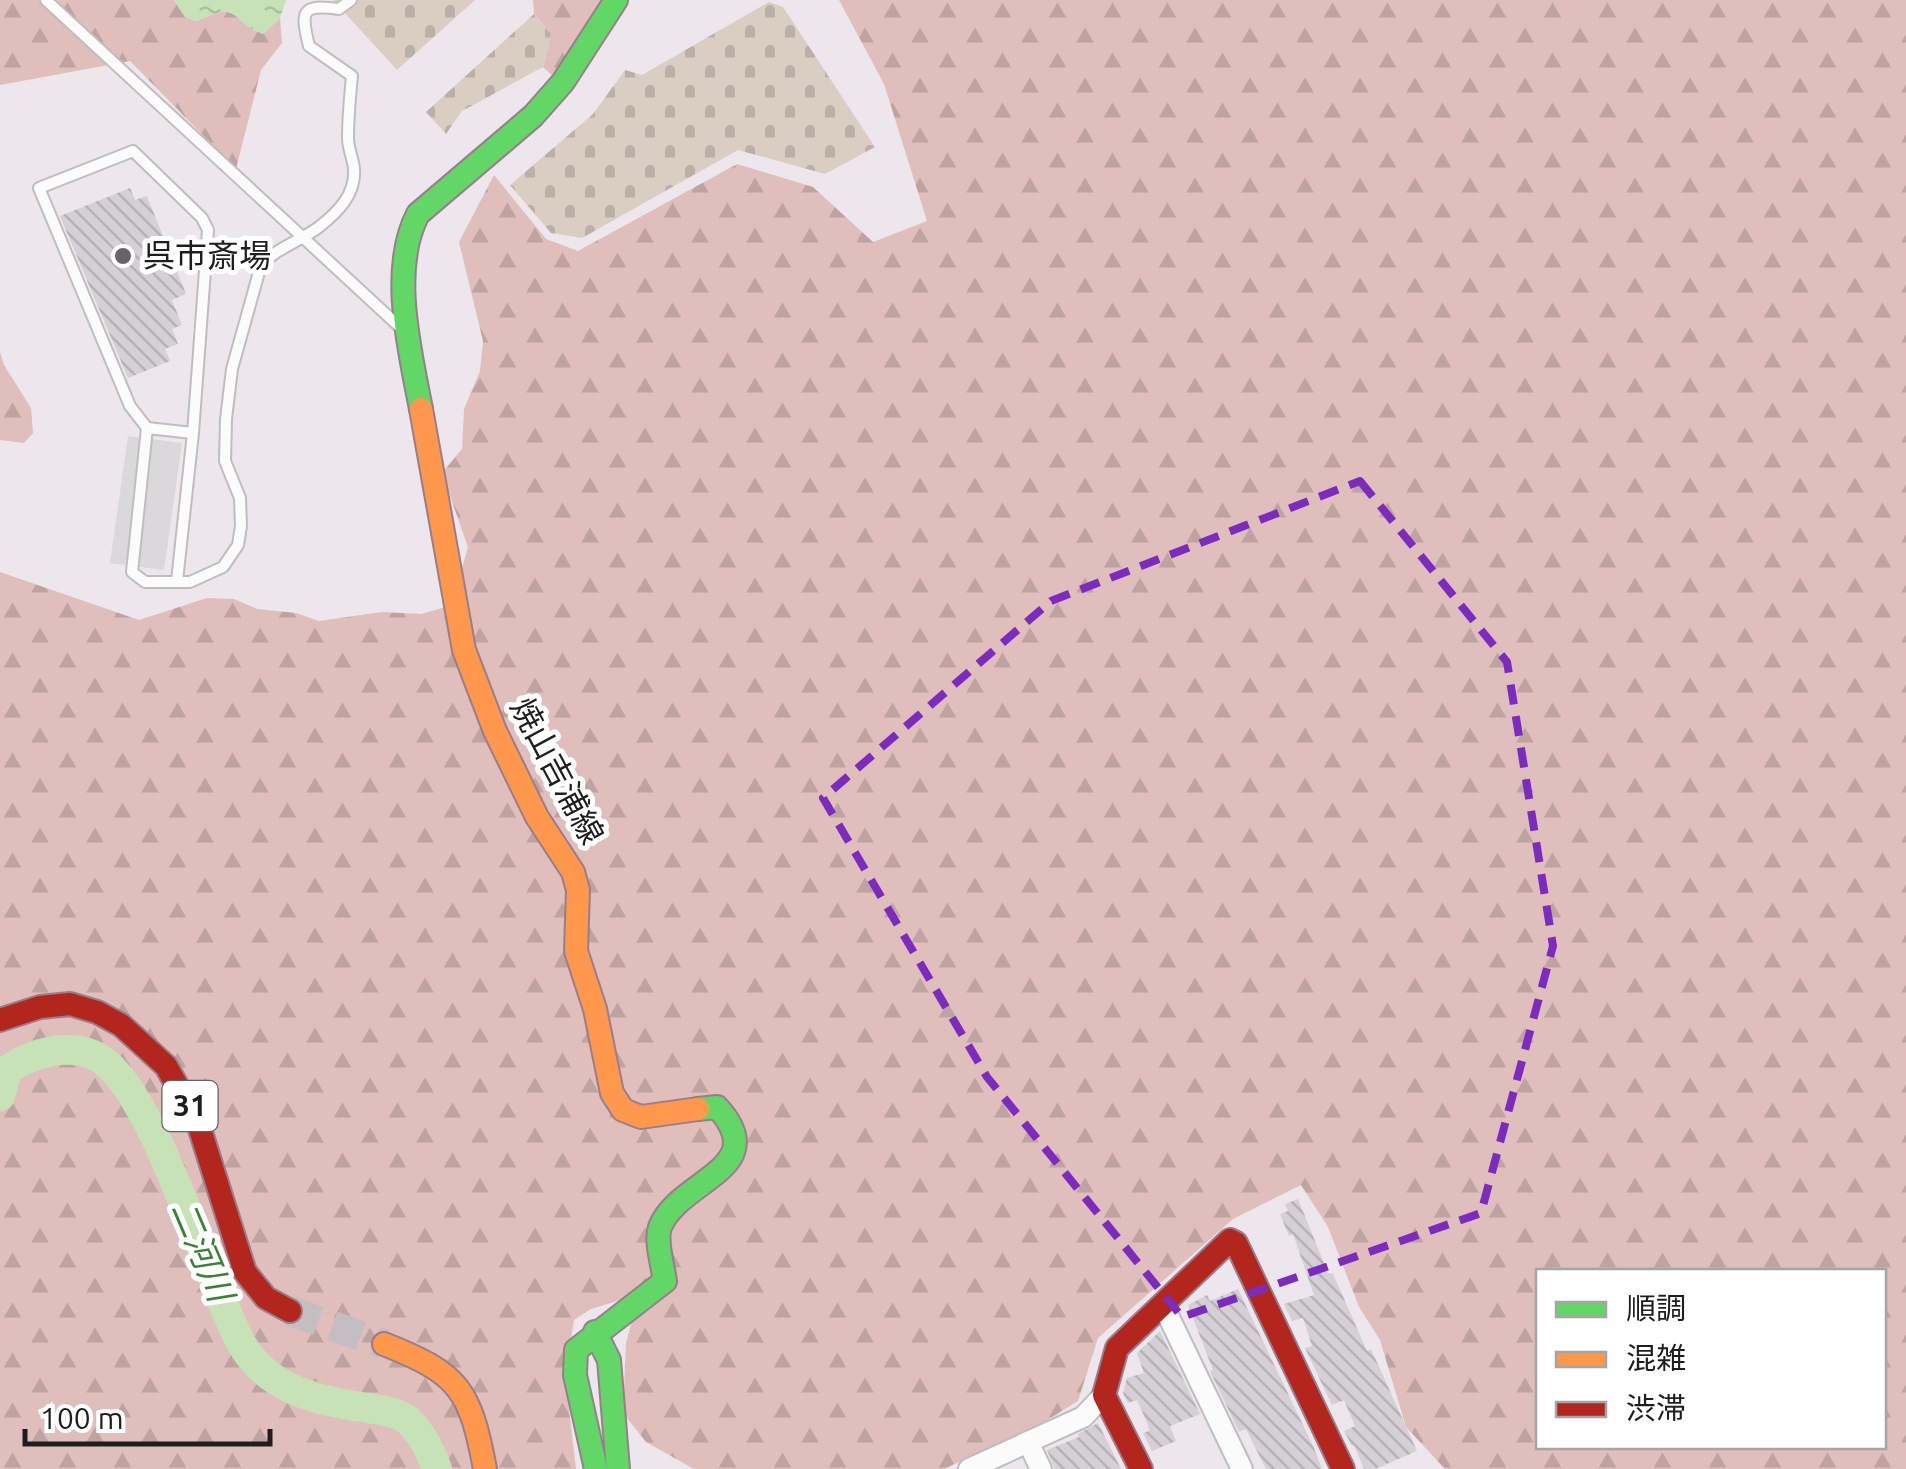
<svg xmlns="http://www.w3.org/2000/svg" width="1906" height="1469" font-family="Ubuntu,'Noto Sans JP',sans-serif">
<style>
.residential{fill:#dbd8db}
.forest{fill:url(#forest-firs);fill-rule:evenodd}
.cemetery{fill:url(#cemetery-stones)}
.water{fill:url(#water-ripples)}
.lines{fill:none;stroke-linecap:round;stroke-linejoin:round}
.river{stroke:#c6e2b6;stroke-width:30}
.building{fill:url(#building-back-hatch)}
.primary-tunnel{stroke:#c4bec3;stroke-width:30;stroke-dasharray:30 15;stroke-linecap:butt}
.lane-casing{stroke:#c0bdbf;stroke-width:14}
.street-casing{stroke:#c0bdbf;stroke-width:24}
.fast-casing{stroke:#987e8b;stroke-width:26}
.slow-casing{stroke:#987e8b;stroke-width:26}
.jam-casing{stroke:#987e8b;stroke-width:26}
.lane{stroke:#fcfbfc;stroke-width:10}
.street{stroke:#fcfbfc;stroke-width:20}
.fast{stroke:#63d668;stroke-width:22}
.slow{stroke:#ff974d;stroke-width:22}
.jam{stroke:#b3261e;stroke-width:22}
.marked{fill:none;stroke:#7b2cbf;stroke-width:8;stroke-dasharray:20 12;stroke-linejoin:round}
.poi-dot{fill:#666466;stroke:#fff;stroke-width:4}
.labels{text-anchor:middle;stroke-width:10;stroke-linejoin:round;paint-order:stroke}
.shield{fill:#fff;stroke:#626262;stroke-width:2.5}
.shield-label{font-size:30px;font-weight:bold;fill:#1e1e1e}
.poi-label{font-size:32px;fill:#1e1e1e;stroke:#fff;text-anchor:start}
.street-label{font-size:32px;fill:#1e1e1e;stroke:#fff}
.water-label{font-size:35px;font-style:italic;fill:#388433;stroke:#fff}
</style>
<defs>
<pattern id="forest-firs" width="22" height="20" patternUnits="userSpaceOnUse" patternTransform="scale(2.5)"><rect width="22" height="20" fill="#dfbebc"/><path d="M5 1l3.5 6h-7zM16 11l3.5 6h-7z" fill="#bfa3a1"/></pattern>
<pattern id="cemetery-stones" width="16" height="16" patternUnits="userSpaceOnUse" patternTransform="scale(2.5)"><rect width="16" height="16" fill="#dacec3"/><path d="M2 7V4a2 2 0 0 1 4 0v3zM10 15v-3a2 2 0 0 1 4 0v3z" fill="#bbb0a7"/></pattern>
<pattern id="water-ripples" width="26" height="14" patternUnits="userSpaceOnUse" patternTransform="scale(2.5)"><rect width="26" height="14" fill="#c6e2b6"/><path d="M2 4q2-2 4 0t4 0M15 11q2-2 4 0t4 0" fill="none" stroke="#aac19c"/></pattern>
<pattern id="building-back-hatch" width="6" height="6" patternUnits="userSpaceOnUse" patternTransform="scale(2.5)"><rect width="6" height="6" fill="#d4d0d5"/><path d="M-1 5l2 2M0 0l6 6M5-1l2 2" fill="none" stroke="#b6b2b6"/></pattern>
</defs>
<rect width="100%" height="100%" fill="#ede6ec"/>
<!-- residential -->
<polygon class="residential" points="128,436 182,443 164,570 110,563"/>
<!-- forest -->
<g class="forest">
<path d="M0 0H174L185 17 197 21C242 0 229 21 263 34L280 18 282 43 261 70 236 169 130 61 0 85Z"/>
<polygon points="533,0 604,0 556,79 543,67 551,34 534,14"/>
<path d="M839 0H1906V1469H1445L1406 1427 1380 1340 1359 1307 1328 1227 1301 1185 1233 1219 1098 1338 1078 1401 1041 1424 944 1469H694L646 1442 623 1413 626 1343 631 1324 627 1298 591 1309 574 1320 565 1374 576 1469H0V572L139 620 207 598 234 599 257 609 296 613 319 621 382 612 421 614 446 607 454 596 468 547 442 473 462 449 464 409 480 371 483 341 459 242 494 175 546 239 578 251 737 164 813 187 873 242 927 221 884 84ZM1538 1272H1884V1446H1538Z"/>
<polygon points="0,352 4,365 31,408 33,433 24,443 0,440"/>
</g>
<!-- cemetery -->
<g class="cemetery">
<polygon points="333,0 475,0 397,70"/>
<polygon points="769,2 783,7 875,147 825,174 738,150 582,238 551,233 510,185 593,114 625,70 642,75"/>
<polygon points="534,14 551,34 543,67 462,111 446,134 426,112"/>
</g>
<!-- water -->
<path class="water" d="M174 0H286L280 18 263 34C229 21 242 0 197 21L185 17Z"/>
<g class="lines">
<!-- river -->
<path class="river" d="M0 1096 7 1070C33 1053 70 1041 99 1058 155 1092 206 1277 240 1341 265 1388 314 1400 361 1407 374 1409 394 1411 405 1418 420 1430 431 1452 437 1469"/>
</g>
<!-- building -->
<g class="building">
<polygon points="130,188 135,200 147,196 186,294 172,300 182,325 172,329 178,344 165,349 170,361 128,378 60,216"/>
<polygon points="1298,1199 1328,1273 1333,1274 1338,1285 1367,1351 1371,1349 1417,1451 1375,1469 1364,1469 1354,1445 1352,1446 1344,1431 1355,1426 1344,1400 1332,1405 1305,1348 1312,1346 1303,1318 1292,1321 1284,1304 1314,1295 1293,1234 1289,1236 1280,1214 1288,1211 1285,1204"/>
<polygon points="1238,1289 1314,1448 1322,1469 1266,1469 1246,1429 1239,1432 1210,1371 1213,1370 1188,1305 1207,1295 1210,1301"/>
<polygon points="1160,1331 1200,1414 1170,1426 1176,1441 1152,1451 1143,1433 1149,1431 1148,1425 1137,1400 1128,1403 1123,1393 1127,1378 1144,1373 1137,1353"/>
<polygon points="1098,1423 1121,1469 1055,1469 1047,1450 1079,1437 1078,1434"/>
</g>
<g class="lines">
<!-- primary-tunnel -->
<polyline class="primary-tunnel" points="290,1311 384,1344"/>
<!-- lane casing -->
<g class="lane-casing">
<g id="lane">
<polyline points="46,0 402,329"/>
<polyline points="147,428 130,406 39,188 133,151 202,218 208,230 193,433"/>
<path d="M177 581 193 433 147 428 132 572 145 582H190L223 567 238 545 241 526 240 498 225 461 226 419 232 369 261 265C277 248 300 241 319 227 338 212 356 194 354 169 353 158 348 149 348 138 348 118 350 96 352 76L309 46C300 10 302 4 339 9L351 0"/>
</g>
</g>
<!-- street casing -->
<g class="street-casing">
<g id="street">
<polyline points="1163,1305 1242,1469"/>
<polyline points="1028,1442 1041,1469"/>
<polyline points="969,1469 1083,1417 1104,1395"/>
</g>
</g>
<!-- fast casing -->
<g class="fast-casing">
<g id="fast">
<path d="M421 409C410 351 389 269 418 214L533 116 563 82 616 0"/>
<polyline points="595,1332 609,1360 618,1469"/>
<path d="M596 1469 575 1375 576 1350 665 1281C663 1266 655 1241 660 1227 679 1179 774 1169 717 1107L698 1109"/>
</g>
</g>
<!-- slow casing -->
<g class="slow-casing">
<g id="slow">
<polyline points="421,409 464,650 495,731 537,817 573,872 578,890 576,951 595,1009 612,1093 623,1110 641,1117 698,1109"/>
<path d="M384 1344C460 1374 470 1390 485 1469"/>
</g>
</g>
<!-- jam casing -->
<g class="jam-casing">
<g id="jam">
<polyline points="0,1020 40,1007 70,1004 97,1012 121,1025 166,1066 198,1123 245,1272 266,1298 290,1311"/>
<polyline points="1141,1469 1104,1395 1117,1348 1230,1240 1236,1243 1343,1469"/>
</g>
</g>
<!-- lane -->
<use href="#lane" class="lane"/>
<!-- street -->
<use href="#street" class="street"/>
<!-- fast -->
<use href="#fast" class="fast"/>
<!-- slow -->
<use href="#slow" class="slow"/>
<!-- jam -->
<use href="#jam" class="jam"/>
</g>
<!-- marked area -->
<path class="marked" d="M1360 481 1507 662 1553 946 1481 1213 1182 1317 987 1077 823 798 1051 601Z"/>
<!-- markers -->
<circle class="poi-dot" cx="123" cy="256" r="10"/>
<g class="labels">
<!-- shield labels -->
<rect class="shield" x="162.5" y="1081" width="55" height="50" rx="8"/>
<g class="shield-label">
<text x="190" y="1116">31</text>
</g>
<!-- poi labels -->
<g class="poi-label">
<text x="143" y="267">呉市斎場</text>
</g>
<!-- street labels -->
<g class="street-label">
<text transform="translate(557 771) rotate(62)" y="11">焼山吉浦線</text>
</g>
<!-- water labels -->
<g class="water-label">
<text transform="translate(202 1251) rotate(67)" y="12">二河川</text>
</g>
</g>
<!-- legend -->
<rect x="1536" y="1269" width="350" height="180" fill="#ffffff" stroke="#a5a5a5" stroke-width="2.5"/>
<rect x="1556" y="1302" width="50" height="15" fill="#63d668" stroke="#a5a5a5" stroke-width="2.5"/>
<text x="1626" y="1319" font-size="30" fill="#1e1e1e">順調</text>
<rect x="1556" y="1352" width="50" height="15" fill="#ff974d" stroke="#a5a5a5" stroke-width="2.5"/>
<text x="1626" y="1369" font-size="30" fill="#1e1e1e">混雑</text>
<rect x="1556" y="1402" width="50" height="15" fill="#b3261e" stroke="#a5a5a5" stroke-width="2.5"/>
<text x="1626" y="1419" font-size="30" fill="#1e1e1e">渋滞</text>
<!-- scale -->
<path d="M25 1429v15h245v-15" fill="none" stroke="#1e1e1e" stroke-width="5"/>
<text x="40" y="1429" font-size="30" fill="#1e1e1e" stroke="#ffffff" stroke-width="8" paint-order="stroke">100 m</text>
</svg>
